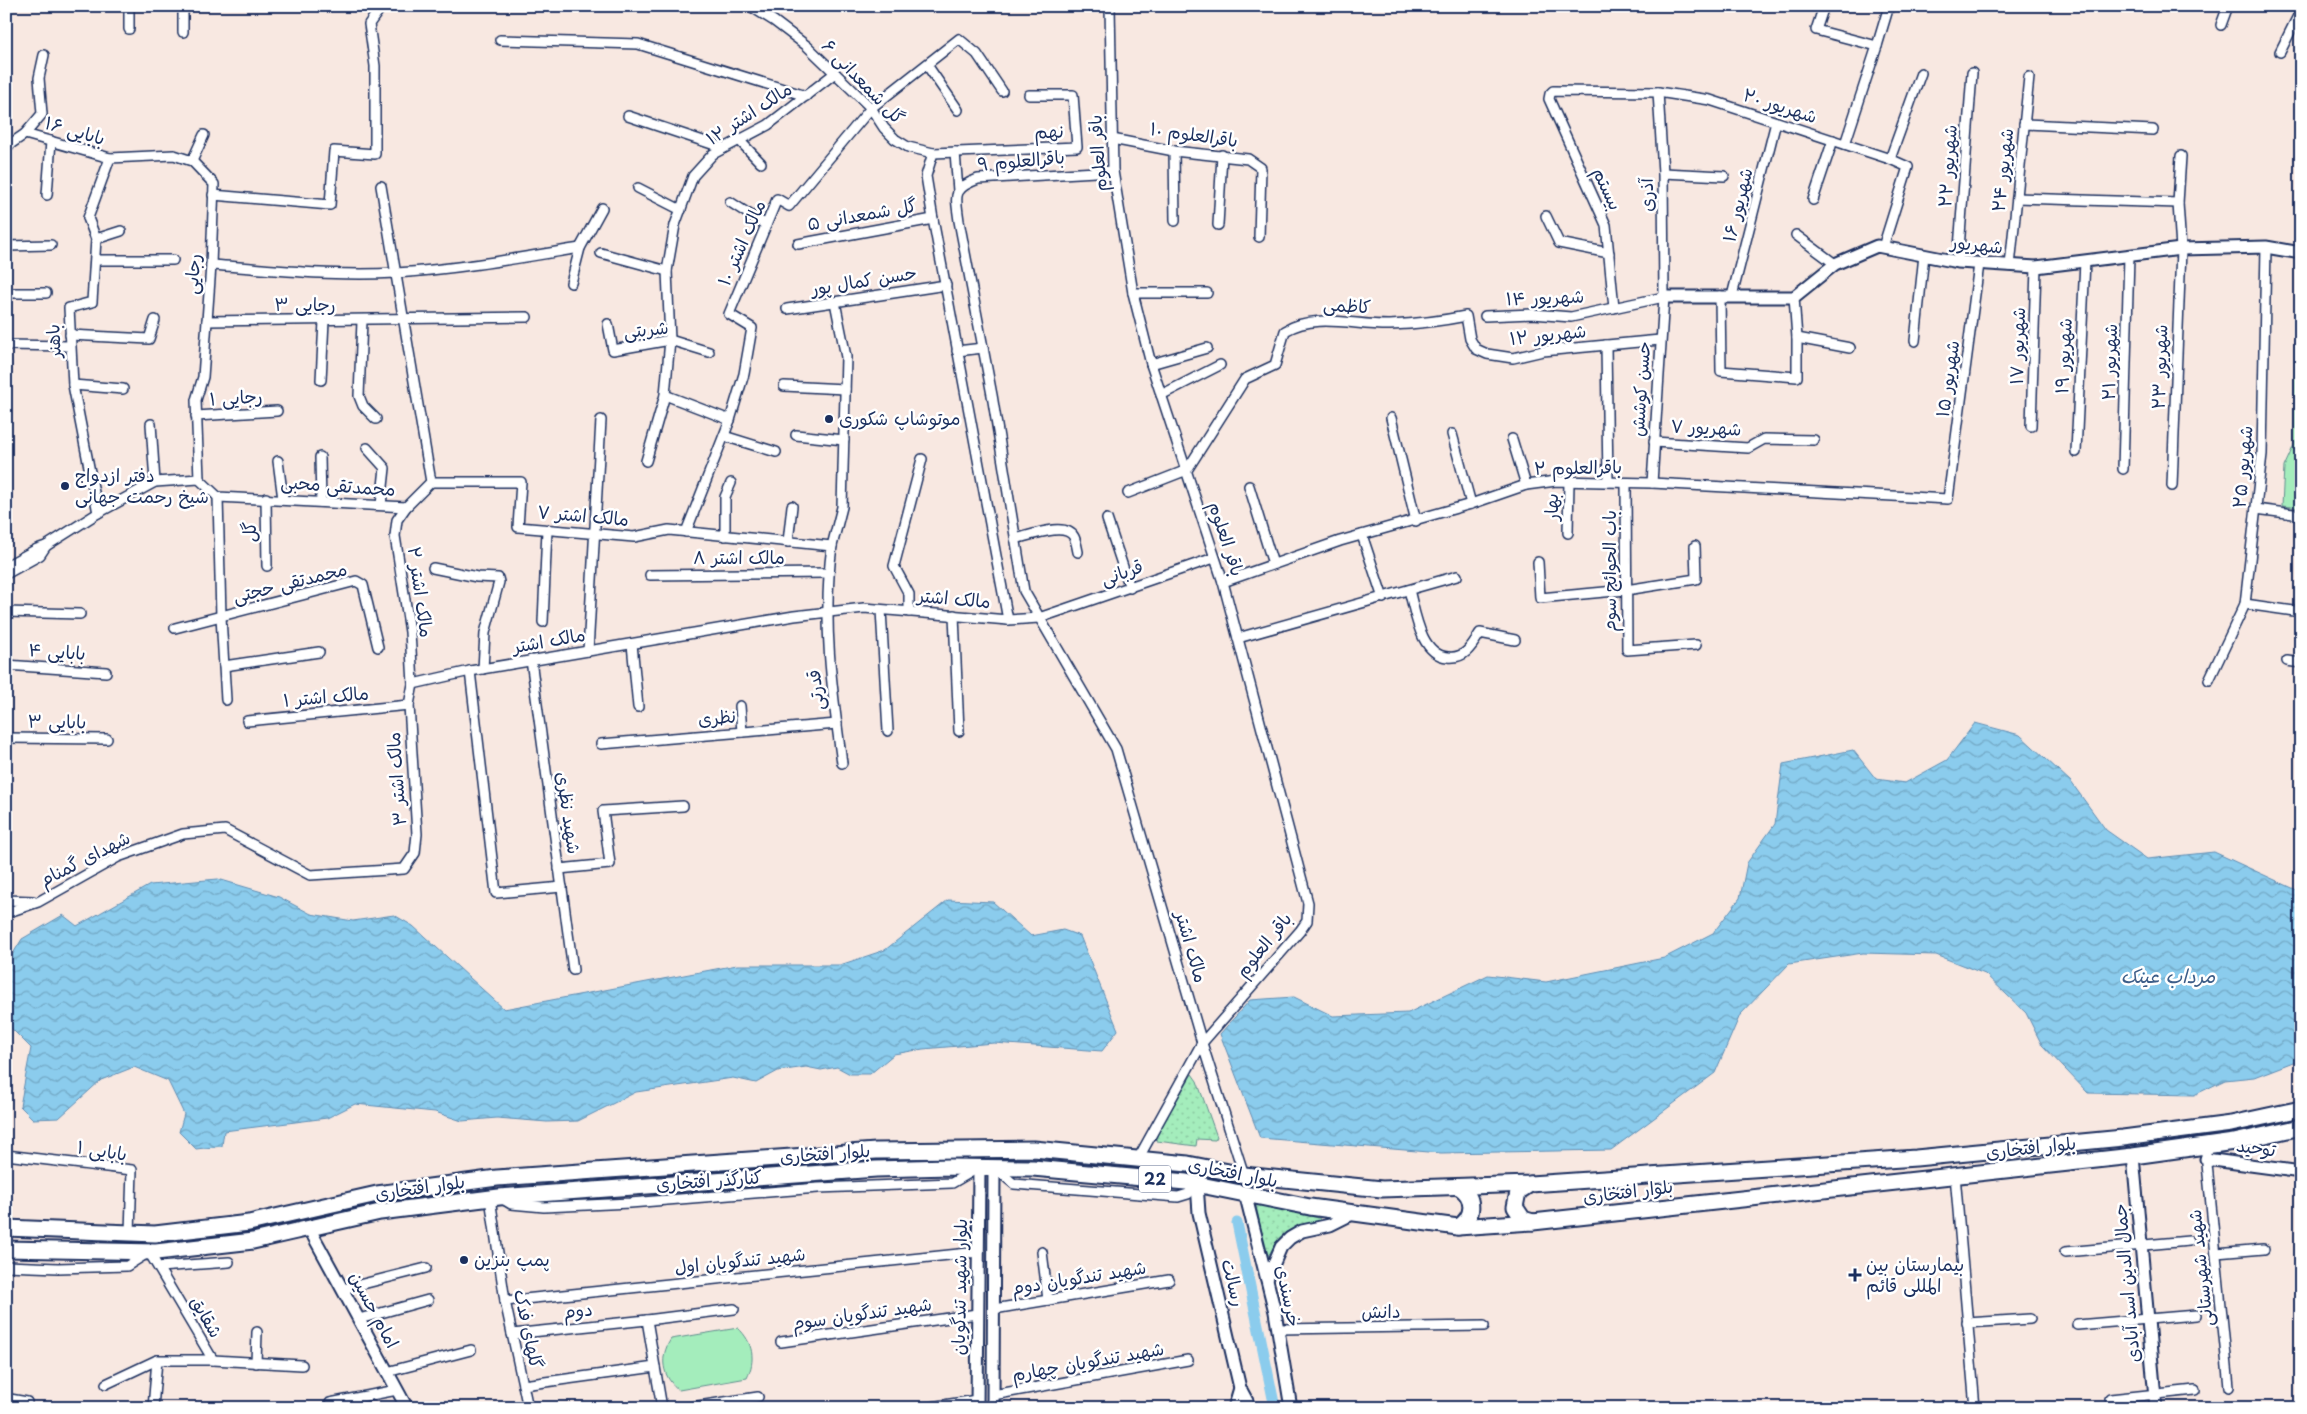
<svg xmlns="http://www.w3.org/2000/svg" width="2307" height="1414" font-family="'Playpen Sans','Playpen Sans Arabic',sans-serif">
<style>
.grass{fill:url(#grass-dots);stroke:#608e8d}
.park{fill:#a4edbc;stroke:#608e8d}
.water{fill:url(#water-waves);stroke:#5e8db4}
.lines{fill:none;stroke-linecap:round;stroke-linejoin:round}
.canal{stroke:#8bcced;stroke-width:11}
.minor-casing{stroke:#1b2f5e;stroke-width:12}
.tertiary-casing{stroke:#1b2f5e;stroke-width:15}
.trunk-casing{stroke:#1b2f5e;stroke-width:19}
.minor{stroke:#fff;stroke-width:9}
.tertiary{stroke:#fff;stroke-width:11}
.trunk{stroke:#fff;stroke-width:15}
.poi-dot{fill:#1b2f5e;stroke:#fff;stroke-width:2}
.labels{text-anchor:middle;stroke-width:5;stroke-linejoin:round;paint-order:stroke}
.shield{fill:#fff;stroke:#5f6d8e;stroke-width:1}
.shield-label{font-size:16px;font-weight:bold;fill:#1b2f5e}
.street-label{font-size:18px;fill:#1b2f5e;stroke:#fff}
.poi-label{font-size:18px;fill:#1b2f5e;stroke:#fff;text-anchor:start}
.water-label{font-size:19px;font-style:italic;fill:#3d5e89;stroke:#fff}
</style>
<defs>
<pattern id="grass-dots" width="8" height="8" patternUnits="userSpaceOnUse" patternTransform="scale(1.25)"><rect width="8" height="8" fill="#a4edbc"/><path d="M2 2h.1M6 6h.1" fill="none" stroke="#8dcca4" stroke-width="1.8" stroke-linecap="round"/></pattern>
<pattern id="water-waves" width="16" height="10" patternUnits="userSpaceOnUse" patternTransform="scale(1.25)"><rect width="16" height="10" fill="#8bcced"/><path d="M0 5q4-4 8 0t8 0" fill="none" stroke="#71a6c3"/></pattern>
</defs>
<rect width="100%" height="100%" fill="#f8e8e1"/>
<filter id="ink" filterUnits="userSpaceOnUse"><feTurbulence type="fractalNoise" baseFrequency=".02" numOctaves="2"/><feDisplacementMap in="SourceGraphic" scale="10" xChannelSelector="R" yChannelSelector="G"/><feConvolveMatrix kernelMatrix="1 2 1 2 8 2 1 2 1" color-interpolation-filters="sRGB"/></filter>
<g filter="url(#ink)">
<!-- grass -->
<g class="grass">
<polygon points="1192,1074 1197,1081 1217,1137 1215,1140 1197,1139 1196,1146 1157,1141 1155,1137"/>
<path d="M1259 1205 1319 1218 1320 1220C1307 1227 1291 1226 1280 1237 1274 1243 1272 1252 1267 1257L1256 1206Z"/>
</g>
<!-- park -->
<g class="park">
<polygon points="2297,296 2301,297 2301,508 2282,506 2284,467 2294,445 2295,329"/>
<path d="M738 1328C753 1342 756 1360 747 1378L679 1390C662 1377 659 1357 671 1339Z"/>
</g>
<!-- water -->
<g class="water">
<polygon points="1975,723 2020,735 2071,782 2106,830 2147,859 2214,852 2301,892 2301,1059 2254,1077 2225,1080 2194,1095 2088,1093 2042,1045 2026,1013 1985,974 1936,955 1863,953 1789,964 1740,1015 1715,1073 1611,1150 1441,1153 1260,1138 1220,1034 1250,1000 1294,997 1333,1016 1408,1013 1488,975 1546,982 1664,958 1713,933 1740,898 1747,863 1775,824 1783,764 1853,750 1876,779 1905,783 1947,760"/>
<polygon points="218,879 279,897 311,914 353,921 394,915 413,926 504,1009 737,965 840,965 885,950 948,900 993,902 1031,936 1063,930 1080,936 1118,1030 1102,1051 994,1043 923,1049 894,1054 870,1074 850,1074 837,1067 821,1070 806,1067 778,1071 756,1083 733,1078 636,1092 578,1121 547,1122 497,1118 462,1121 435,1112 355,1104 327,1118 224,1131 222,1146 196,1149 179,1132 184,1114 168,1081 134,1067 101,1080 59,1118 33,1119 20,1106 31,1048 6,1023 6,965 22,939 63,915 77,926 150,885"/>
</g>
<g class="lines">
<!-- canal -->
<polyline class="canal" points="1237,1223 1275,1408"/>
<!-- minor casing -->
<g class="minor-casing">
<g id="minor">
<polyline points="750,6 774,21 807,46 871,108 884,128 895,139 908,147 933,153 1077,147 1073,95 1029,95"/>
<polyline points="1110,6 1113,171 1133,293 1151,364 1223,582 1308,903 1307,921 1300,931 1202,1043 1138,1159"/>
<polyline points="1824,6 1816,30 1877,46 1845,144"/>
<polyline points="2221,25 2228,6"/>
<polyline points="129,29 129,6"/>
<polyline points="183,32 183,6"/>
<polyline points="500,40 638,44 806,96"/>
<polyline points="1877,46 1889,6"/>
<polyline points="2280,52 2301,10"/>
<polyline points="927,65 958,110"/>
<polyline points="628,116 724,148"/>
<polyline points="2024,124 2153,130"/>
<polyline points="25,134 42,114 39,78 44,55"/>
<polyline points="1112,139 1174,151 1248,159 1261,168 1259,237"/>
<polyline points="739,140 761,163"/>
<polyline points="6,147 25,134 110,158 174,155 192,161 214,184 211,265 203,377 196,400 199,479"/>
<polyline points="1174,151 1175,221"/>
<polyline points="955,152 958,191"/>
<polyline points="933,153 926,176 933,219 1008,620"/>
<polyline points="1890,159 1921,73"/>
<polyline points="192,161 204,135"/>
<path d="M1113 171 978 179C951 189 956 196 959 221L992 395 1024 591 1116 749 1202 1043 1244 1175"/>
<polyline points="1663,173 1724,176"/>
<polyline points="638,188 681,210"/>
<polyline points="47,195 51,141"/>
<polyline points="213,195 330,205 334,151 375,154 375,66 369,24 382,6"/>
<polyline points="2017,198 2178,203"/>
<polyline points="1813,200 1833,140"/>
<polyline points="730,202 766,225"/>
<polyline points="1546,216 1559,243 1609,253"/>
<polyline points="1218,225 1222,155"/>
<polyline points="1796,235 1835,264"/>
<polyline points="96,239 121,231"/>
<polyline points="798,244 933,219"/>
<polyline points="6,246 51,245"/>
<polyline points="601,253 667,271"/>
<polyline points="96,260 173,260"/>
<polyline points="1958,262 1972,73"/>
<path d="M211 265C272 269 335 277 396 273 458 269 519 258 580 248"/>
<polyline points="2010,266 2029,77"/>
<polyline points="571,283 580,248 602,208"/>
<polyline points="6,293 46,293"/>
<polyline points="1133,293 1207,293"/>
<polyline points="1720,296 1721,371 1797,377 1797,338 1794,297"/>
<polyline points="1732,296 1776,122"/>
<polyline points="1614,308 1606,225 1549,99 1550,94 1553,91 1658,92 1710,100 1890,159 1908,167 1883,247"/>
<polyline points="787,309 946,285"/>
<polyline points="1485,316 1533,314 1571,317 1664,297"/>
<polyline points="207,321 527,317"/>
<polyline points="362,321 359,396 363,406 376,419"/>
<polyline points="608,324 613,350 670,340 709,352"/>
<polyline points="70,335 149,339 155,320"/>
<polyline points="1797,338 1850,348"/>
<polyline points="1915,341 1924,255"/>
<polyline points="6,345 70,346"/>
<polyline points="1606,345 1608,482"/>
<polyline points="957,351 983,348"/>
<polyline points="1151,364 1207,348"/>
<polyline points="321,380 324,321"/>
<polyline points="73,385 123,389"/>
<polyline points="784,386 845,389"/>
<polyline points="665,395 730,420"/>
<polyline points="1161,395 1220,365"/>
<polyline points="196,416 277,411"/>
<polyline points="1391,418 1416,521"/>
<polyline points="151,424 155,482"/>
<polyline points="2031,426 2036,267"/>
<polyline points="1452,434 1471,504"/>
<polyline points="796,435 844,440"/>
<polyline points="724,436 776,452"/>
<polyline points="1512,439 1526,485"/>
<polyline points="1654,442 1748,448 1764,439 1814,440"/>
<polyline points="367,448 385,468 381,505"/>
<polyline points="2076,452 2085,261"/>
<polyline points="320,457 321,502"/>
<polyline points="278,461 283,499"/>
<polyline points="646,461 665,395 670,340 667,271 675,225 693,176 713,154 768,125 835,73"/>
<polyline points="2123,469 2129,256"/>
<path d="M431 482H521L518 527 634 537 669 530 832 546C822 619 832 691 842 763"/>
<polyline points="1626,483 1627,650 1696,645"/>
<polyline points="1652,483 1664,297 1663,173 1658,92"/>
<polyline points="1249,486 1273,564"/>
<polyline points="2172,486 2181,249 2178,203 2181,156"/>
<path d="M1128 493 1187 470 1245 379 1275 365 1285 331C1316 312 1355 326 1390 325 1416 324 1441 321 1466 316L1470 339 1476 349 1487 354 1513 358 1543 351 1660 340"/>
<polyline points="218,497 221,617 226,700"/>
<polyline points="266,498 267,566"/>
<polyline points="2256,509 2301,515"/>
<polyline points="98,513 73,385 69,308 92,302 96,239 88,218 110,158"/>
<polyline points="1107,519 1130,588"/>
<polyline points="686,532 730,420 744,374 752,328 729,314 777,199 789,206 871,108 959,39 977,54 1002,91"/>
<polyline points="1568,533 1569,481"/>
<polyline points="1362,535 1383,598"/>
<polyline points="725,536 725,497 731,483"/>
<path d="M1015 539C1029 536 1066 521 1074 537 1076 541 1077 547 1078 552"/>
<polyline points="788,542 792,506"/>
<polyline points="832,546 842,507 846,357 835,302"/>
<polyline points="1538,562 1540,598 1626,590 1696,579 1695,546"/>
<polyline points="6,566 37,549 46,546 98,513 155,482 199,479 218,497 406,507"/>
<polyline points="433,568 477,577 498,578 499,582 485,633 483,669"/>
<polyline points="6,574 40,555 46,546"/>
<polyline points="650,575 828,573"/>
<polyline points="1223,582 1340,541 1471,504 1526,485 1556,481 1652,483 1948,499 1979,264"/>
<path d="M1409 590C1415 611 1420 655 1448 657 1465 659 1472 646 1480 633L1515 640"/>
<polyline points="2245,604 2301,612"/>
<polyline points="881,610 888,731"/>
<polyline points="6,612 80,614"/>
<polyline points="909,612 909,594 894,566 922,459"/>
<polyline points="954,615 959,731"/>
<polyline points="543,622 547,530"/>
<polyline points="175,628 356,581 363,585 378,647"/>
<polyline points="1238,638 1457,576"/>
<polyline points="632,644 638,707"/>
<polyline points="588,651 601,420"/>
<polyline points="531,660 573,970"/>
<polyline points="2287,661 2301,663"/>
<polyline points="6,665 106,672"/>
<polyline points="224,666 319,652"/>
<polyline points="470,671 496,893 562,887"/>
<polyline points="2209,680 2245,604 2262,454 2266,247"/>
<polyline points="413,684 470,671 794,616 864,608 1008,620 1039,618 1214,558"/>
<polyline points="740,706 742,732"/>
<polyline points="247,721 409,705"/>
<polyline points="6,738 107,739"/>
<polyline points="601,744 837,724"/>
<polyline points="559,869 610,864 603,811 683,806"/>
<polyline points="6,900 33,901"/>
<polyline points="6,913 38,902 118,857 183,834 225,830 310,875 404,869 415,853 417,834 409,705 413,684 410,632 395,536 397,520 406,507 431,482 381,186"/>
<polyline points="2206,1154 2229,1387"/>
<polyline points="6,1155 132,1170 130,1233"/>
<polyline points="995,1168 1014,1184 1178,1197 1188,1194 1197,1184"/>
<polyline points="1955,1175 1975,1408"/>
<polyline points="490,1198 505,1301 528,1408"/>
<polyline points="501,1198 511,1204 544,1207 630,1203 818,1188 952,1183 976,1169"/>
<polyline points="1042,1252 1048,1300"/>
<polyline points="2065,1252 2189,1241"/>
<polyline points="2216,1253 2264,1249"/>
<polyline points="6,1266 58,1268 127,1266 149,1252 213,1360"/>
<polyline points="159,1267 229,1262"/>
<polyline points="343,1289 426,1268"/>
<polyline points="505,1301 978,1252"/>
<polyline points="994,1309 1169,1280"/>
<polyline points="359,1319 428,1300"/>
<polyline points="1967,1323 2030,1319"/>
<polyline points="2077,1325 2196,1315"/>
<polyline points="1278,1329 1484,1326"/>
<polyline points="512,1334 647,1320"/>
<polyline points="781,1342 977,1314"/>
<polyline points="256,1363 257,1332"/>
<polyline points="655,1367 662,1408"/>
<polyline points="387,1372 471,1350"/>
<polyline points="106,1384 157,1360 213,1360 302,1365"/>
<polyline points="523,1385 655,1367 647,1320 734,1309"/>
<polyline points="993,1395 1188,1360"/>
<polyline points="2110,1399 2195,1390"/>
<polyline points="330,1403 397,1390"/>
<polyline points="7,1408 10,1399 27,1402"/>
<polyline points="153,1408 157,1360"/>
<polyline points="685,1408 758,1397"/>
<polyline points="924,1408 977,1400"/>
</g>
</g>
<!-- tertiary casing -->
<g class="tertiary-casing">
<g id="tertiary">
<polyline points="1664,297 1794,297 1835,264 1877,246 1958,262 2036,267 2181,249 2266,247 2301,253"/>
<polyline points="2133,1156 2156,1408"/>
<polyline points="2206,1159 2301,1172"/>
<polyline points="1197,1184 1199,1213 1240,1388 1247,1401 1248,1408"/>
<polyline points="1245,1193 1275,1312 1291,1408"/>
<polyline points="309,1228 407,1408"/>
<polyline points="1267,1279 1281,1247 1290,1238 1302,1231 1330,1225 1352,1214"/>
<polyline points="977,1408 979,1167"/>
<polyline points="993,1408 994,1167"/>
<polyline points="1234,1408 1240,1388"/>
</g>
</g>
<!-- trunk casing -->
<g class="trunk-casing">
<g id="trunk">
<polyline points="1530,1184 1518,1192 1515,1207 1523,1219 1533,1222"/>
<path d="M1458 1227C1475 1217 1475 1197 1459 1187"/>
<polyline points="6,1228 155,1234 249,1223 377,1194 497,1178 876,1151 1034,1149 1188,1164 1244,1175 1382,1189 1530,1184 1916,1158 2123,1138 2231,1124 2301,1109"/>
<polyline points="6,1249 156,1252 253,1241 380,1212 499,1197 876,1169 949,1167 1033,1168 1186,1182 1310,1207 1458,1227 1533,1222 2133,1156 2234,1142 2301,1127"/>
</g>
</g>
<!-- minor -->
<use href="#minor" class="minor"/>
<!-- tertiary -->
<use href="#tertiary" class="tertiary"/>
<!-- trunk -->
<use href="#trunk" class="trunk"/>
</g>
</g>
<!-- markers -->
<g class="poi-dot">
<circle cx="829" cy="419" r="5"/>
<circle cx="65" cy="486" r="5"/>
<circle cx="464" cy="1260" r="5"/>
<path d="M1852.5 1267.5h5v5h5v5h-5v5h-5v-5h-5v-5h5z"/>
</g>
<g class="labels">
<!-- shield labels -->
<rect class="shield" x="1139" y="1165.5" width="32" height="27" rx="4"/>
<g class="shield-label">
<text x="1155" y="1185">22</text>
</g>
<!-- street labels -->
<g class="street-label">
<text transform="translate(863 82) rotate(46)" y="6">گل شمعدانی ۶</text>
<text transform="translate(1780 106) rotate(18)" y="6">شهریور ۲۰</text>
<text transform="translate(749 114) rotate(-33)" y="6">مالک اشتر ۱۲</text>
<text transform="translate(75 131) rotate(16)" y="6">بابایی ۱۶</text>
<text transform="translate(1049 132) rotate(-2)" y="6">نهم</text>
<text transform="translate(1194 135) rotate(8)" y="6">باقرالعلوم ۱۰</text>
<text transform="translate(1098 153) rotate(-94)" y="6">باقر العلوم</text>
<text transform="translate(1021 161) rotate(-5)" y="6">باقرالعلوم ۹</text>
<text transform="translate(1948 166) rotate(-86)" y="6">شهریور ۲۲</text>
<text transform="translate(2003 170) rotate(-84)" y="6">شهریور ۲۴</text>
<text transform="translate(1607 189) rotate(65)" y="6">بیستم</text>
<text transform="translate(1647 195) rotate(-91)" y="6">آذری</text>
<text transform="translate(1738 205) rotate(-76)" y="6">شهریور ۱۶</text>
<text transform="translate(862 215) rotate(-10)" y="6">گل شمعدانی ۵</text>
<text transform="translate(742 243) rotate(-66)" y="6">مالک اشتر ۱۰</text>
<text transform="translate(1977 245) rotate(6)" y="6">شهریور</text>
<text transform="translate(193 274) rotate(-86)" y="6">رجایی</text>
<text transform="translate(864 281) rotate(-9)" y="6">حسن کمال پور</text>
<text transform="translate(1545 298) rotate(-2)" y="6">شهریور ۱۴</text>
<text x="305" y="311">رجایی ۳</text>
<text transform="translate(1347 306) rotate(4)" y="6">کاظمی</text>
<text transform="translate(646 330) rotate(-6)" y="6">شربتی</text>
<text transform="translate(1548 335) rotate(-6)" y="6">شهریور ۱۲</text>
<text transform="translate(54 341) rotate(-93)" y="6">باهنر</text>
<text transform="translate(2018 346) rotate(-88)" y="6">شهریور ۱۷</text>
<text transform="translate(2064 356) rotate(-87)" y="6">شهریور ۱۹</text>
<text transform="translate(2110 362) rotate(-88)" y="6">شهریور ۲۱</text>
<text transform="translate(2160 367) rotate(-88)" y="6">شهریور ۲۳</text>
<text transform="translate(1948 379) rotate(-82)" y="6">شهریور ۱۵</text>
<text transform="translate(1641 389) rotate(-86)" y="6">حسن کوشش</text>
<text transform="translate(236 398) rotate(-3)" y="6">رجایی ۱</text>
<text transform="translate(1706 428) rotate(3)" y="6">شهریور ۷</text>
<text transform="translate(2243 467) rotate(-85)" y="6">شهریور ۲۵</text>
<text transform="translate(1578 468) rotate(-1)" y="6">باقرالعلوم ۲</text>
<text transform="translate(338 486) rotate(4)" y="6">محمدتقی محبی</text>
<text transform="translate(1552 507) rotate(-90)" y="6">بهار</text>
<text transform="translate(583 516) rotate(5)" y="6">مالک اشتر ۷</text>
<text transform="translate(250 532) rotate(-91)" y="6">گل</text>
<text transform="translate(1226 539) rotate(72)" y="6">باقر العلوم</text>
<text x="739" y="564">مالک اشتر ۸</text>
<text transform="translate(1610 571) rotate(-90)" y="6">باب الحوائج سوم</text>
<text transform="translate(1122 573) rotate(-19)" y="6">قربانی</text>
<text transform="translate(290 583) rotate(-14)" y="6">محمدتقی حجتی</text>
<text transform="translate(420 592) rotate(82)" y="6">مالک اشتر ۲</text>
<text transform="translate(954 599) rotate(5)" y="6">مالک اشتر</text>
<text transform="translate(549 641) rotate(-10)" y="6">مالک اشتر</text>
<text transform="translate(57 652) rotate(4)" y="6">بابایی ۴</text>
<text transform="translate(816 690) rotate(-96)" y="6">قدرتی</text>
<text transform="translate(326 697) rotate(-5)" y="6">مالک اشتر ۱</text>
<text transform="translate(717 718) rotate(-5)" y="6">نظری</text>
<text transform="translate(57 722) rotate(1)" y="6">بابایی ۳</text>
<text transform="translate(397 779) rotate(-94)" y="6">مالک اشتر ۳</text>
<text transform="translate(568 813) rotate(82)" y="6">شهید نظری</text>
<text transform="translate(85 859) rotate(-27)" y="6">شهدای گمنام</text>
<text transform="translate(1264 945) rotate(-51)" y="6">باقر العلوم</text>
<text transform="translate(1191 947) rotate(74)" y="6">مالک اشتر</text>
<text transform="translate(2031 1148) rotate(-6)" y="6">بلوار افتخاری</text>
<text transform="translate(2256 1148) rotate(8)" y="6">توحید</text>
<text transform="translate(102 1151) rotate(9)" y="6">بابایی ۱</text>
<text transform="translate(825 1154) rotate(-4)" y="6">بلوار افتخاری</text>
<text transform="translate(1233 1173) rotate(11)" y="6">بلوار افتخاری</text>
<text transform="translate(709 1181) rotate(-4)" y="6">کنارگذر افتخاری</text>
<text transform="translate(420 1188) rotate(-8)" y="6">بلوار افتخاری</text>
<text transform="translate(1628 1192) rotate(-7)" y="6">بلوار افتخاری</text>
<text transform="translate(740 1261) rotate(-6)" y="6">شهید تندگویان اول</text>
<text transform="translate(2201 1268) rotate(-96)" y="6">شهید شهرستانی</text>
<text transform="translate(1079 1278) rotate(-9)" y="6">شهید تندگویان دوم</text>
<text transform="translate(1233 1283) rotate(76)" y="6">رسالت</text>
<text transform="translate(2127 1283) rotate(-95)" y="6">جمال الدین اسد آبادی</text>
<text transform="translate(960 1287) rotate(-89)" y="6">بلوار شهید تندگویان</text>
<text transform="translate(1288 1296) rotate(78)" y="6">خرسندی</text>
<text transform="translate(374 1310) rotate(62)" y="6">امام حسین</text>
<text transform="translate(578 1311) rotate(-6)" y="6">دوم</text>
<text transform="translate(1381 1312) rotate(-1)" y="6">دانش</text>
<text transform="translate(862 1314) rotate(-8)" y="6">شهید تندگویان سوم</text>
<text transform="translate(206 1317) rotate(60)" y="6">شقایق</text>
<text transform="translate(528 1329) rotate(78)" y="6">گلهای فدک</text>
<text transform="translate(1088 1362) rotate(-10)" y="6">شهید تندگویان چهارم</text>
</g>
<!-- poi labels -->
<g class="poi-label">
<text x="839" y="425">موتوشاپ شکوری</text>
<text x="75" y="482">دفتر ازدواج<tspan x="75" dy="21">شیخ رحمت جهانی</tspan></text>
<text x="474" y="1266">پمپ بنزین</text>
<text x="1866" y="1271">بیمارستان بین<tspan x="1866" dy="21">المللی قائم</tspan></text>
</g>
<!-- water labels -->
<g class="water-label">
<text x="2168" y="983">مرداب عینک</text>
</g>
</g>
<!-- margin -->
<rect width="2307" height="1414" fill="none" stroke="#fff" stroke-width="25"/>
<rect x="12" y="12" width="2282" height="1389" fill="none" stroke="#1b2f5e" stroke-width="2" filter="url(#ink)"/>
</svg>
